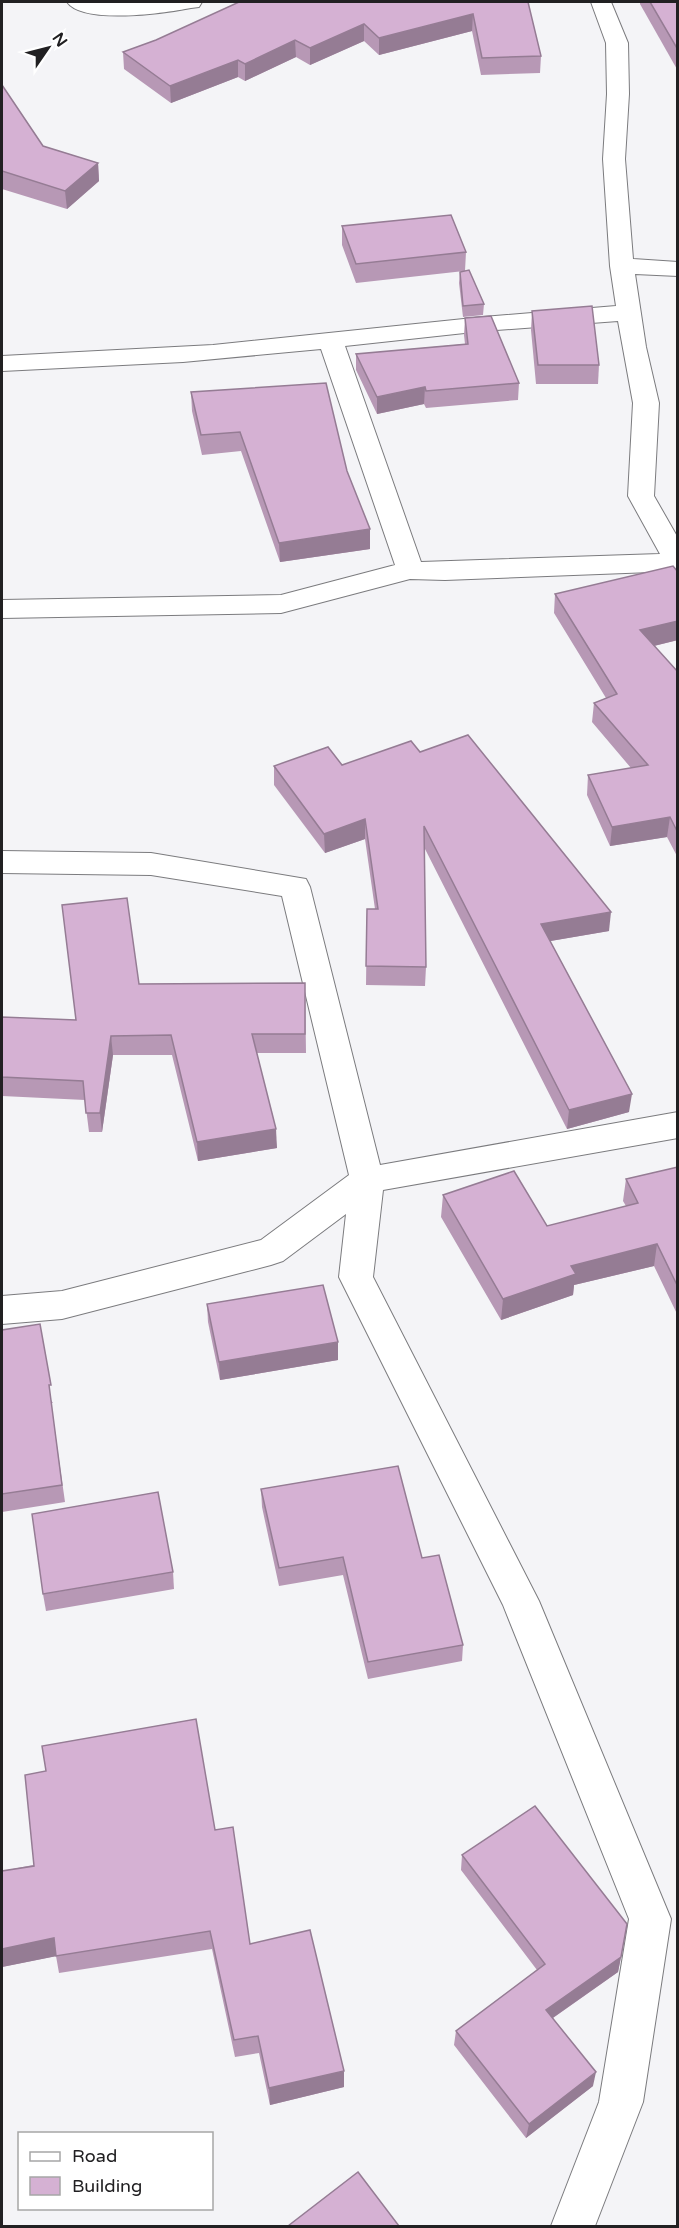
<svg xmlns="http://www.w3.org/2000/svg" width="679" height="2228" font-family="'Varela Round',sans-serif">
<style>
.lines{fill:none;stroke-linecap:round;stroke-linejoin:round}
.street-casing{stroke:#7b7b7e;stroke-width:2}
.street{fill:#fff;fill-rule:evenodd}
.wall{fill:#b798b5}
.shaded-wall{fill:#957c94}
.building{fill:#d5b1d3;stroke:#957c94;stroke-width:1.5}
</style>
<rect width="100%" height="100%" fill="#f4f4f7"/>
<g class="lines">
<!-- street casing -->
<g class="street-casing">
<g id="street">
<path d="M67 2H202L199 7 191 8C166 13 83 25 67 2Z"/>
<path d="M591 2H611L628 43 629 94 625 159 633 259 678 262V276L635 274 646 347 659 403 654 496 678 538V571L445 580 410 579 281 613 2 618V600L281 595 395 565 321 349 183 362 2 371V356L213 345 483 317 616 306 610 266 603 159 607 94 606 43ZM618 321 633 403 628 496 660 554 421 562 345 346 483 331Z"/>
<polygon points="2,851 151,853 306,879 310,887 380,1165 678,1112 678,1138 383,1190 373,1277 539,1601 671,1919 643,2102 595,2226 551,2226 599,2102 629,1919 503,1605 339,1277 346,1214 283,1261 271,1265 62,1319 2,1324 2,1296 62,1291 261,1240 349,1175 282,896 151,875 2,873"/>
</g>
</g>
<!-- street -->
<use href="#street" class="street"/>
</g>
<!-- wall -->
<g class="wall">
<polygon points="528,2 541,56 540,73 481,75 472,31 379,55 364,41 310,65 296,57 245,81 238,77 171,103 124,69 123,52 156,40"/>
<polygon points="640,2 678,2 678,71 640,4"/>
<polygon points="2,85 43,146 98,163 99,181 67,209 2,189"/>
<polygon points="342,226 466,252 465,271 484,304 483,315 463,317 459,283 460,272 464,271 356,283 342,245"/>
<polygon points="532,311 599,365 598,384 536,384 531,330"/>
<polygon points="465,318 519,383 518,400 426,408 424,404 377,414 356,370 356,354 465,344 464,335"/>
<polygon points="191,392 347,471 370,549 280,562 241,451 202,455 192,411"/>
<polygon points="678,572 678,640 654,646 678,672 678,858 667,837 610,846 587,795 588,775 631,768 592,722 594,703 606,698 554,613 555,594"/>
<polygon points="420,752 609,931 550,941 629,1112 567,1129 424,847 426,967 425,986 366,985 367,909 375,909 365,839 325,853 274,785 274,766 342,765"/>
<polygon points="305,983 306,1053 257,1053 277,1148 198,1161 172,1055 113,1055 102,1132 89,1132 85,1100 2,1096 2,1017 76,1020 139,984"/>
<polygon points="678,1167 678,1316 654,1266 574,1285 573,1295 501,1320 441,1217 443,1195 547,1226 626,1206 623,1201 626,1179"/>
<polygon points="207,1304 338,1360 220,1380 208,1322"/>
<polygon points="2,1330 53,1403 51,1403 65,1502 2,1512"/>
<polygon points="261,1489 422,1558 463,1645 462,1661 368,1679 343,1575 279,1586 262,1507"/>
<polygon points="173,1572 174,1589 46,1611 43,1594"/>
<polygon points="215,1830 250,1944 344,2087 270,2105 259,2053 235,2057 212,1949 59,1973 56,1956 2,1967 2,1871"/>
<polygon points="462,1855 621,1957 618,1972 553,2018 593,2086 526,2138 454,2045 456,2031 537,1970 461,1870"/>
</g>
<!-- shaded-wall -->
<g class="shaded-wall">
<polygon points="473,14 472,31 379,55 379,38"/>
<polygon points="364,24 364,41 310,65 310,48"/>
<polygon points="295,40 296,57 245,81 245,64"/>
<polygon points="238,60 238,77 171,103 170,86"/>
<polygon points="98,163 99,181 67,209 65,191"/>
<polygon points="425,387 424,404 377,414 377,397"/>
<polygon points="370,529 370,549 280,562 279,543"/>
<polygon points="678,621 678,640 637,650 640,630"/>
<polygon points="670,817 667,837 610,846 612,827"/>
<polygon points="365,819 365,839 325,853 324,834"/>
<polygon points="611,912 609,931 539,943 541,924"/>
<polygon points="111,1036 113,1055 102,1132 100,1113"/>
<polygon points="632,1094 629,1112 567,1129 569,1110"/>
<polygon points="276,1129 277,1148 198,1161 197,1142"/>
<polygon points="657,1244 654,1266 574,1285 573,1295 501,1320 503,1299 571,1266"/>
<polygon points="338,1342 338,1360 220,1380 219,1362"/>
<polygon points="54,1938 57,1956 2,1967 2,1949"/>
<polygon points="621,1957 618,1972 544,2024 546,2010"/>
<polygon points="344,2071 344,2087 270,2105 269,2088"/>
<polygon points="596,2072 593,2086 526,2138 529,2124"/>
</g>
<!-- building -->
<g class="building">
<polygon points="239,2 528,2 541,56 482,58 473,14 379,38 364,24 310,48 295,40 245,64 238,60 170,86 123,52 156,40"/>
<polygon points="650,2 678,2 678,50"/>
<polygon points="2,85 43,146 98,163 65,191 2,171"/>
<polygon points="451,215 466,252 356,264 342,226"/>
<polygon points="469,270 484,304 463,306 460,272"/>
<polygon points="592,306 599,365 538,365 532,311"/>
<polygon points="491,316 519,383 426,391 425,387 377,397 356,354 468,344 465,318"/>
<polygon points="326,383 347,471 370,529 279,543 240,432 201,435 191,392"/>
<polygon points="673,566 678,572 678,621 640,630 678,672 678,833 670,817 612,827 588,775 648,765 594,703 617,694 555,594"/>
<polygon points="468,735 611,912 541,924 632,1094 569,1110 424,826 426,967 366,966 367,909 378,909 365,819 324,834 274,766 328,747 342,765 411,741 420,752"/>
<polygon points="127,898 139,984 305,983 305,1034 252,1034 276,1129 197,1142 171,1035 111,1036 100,1113 86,1113 83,1081 2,1077 2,1017 76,1020 62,905"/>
<polygon points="678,1167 678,1287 657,1244 571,1266 576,1274 503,1299 443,1195 514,1171 547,1226 638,1203 626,1179"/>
<polygon points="323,1285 338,1342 219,1362 207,1304"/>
<polygon points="40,1324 51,1385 49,1385 62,1485 2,1494 2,1330"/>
<polygon points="398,1466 422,1558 439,1555 463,1645 368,1662 343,1557 279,1568 261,1489"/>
<polygon points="158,1492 173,1572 43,1594 32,1514"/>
<polygon points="196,1719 215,1830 233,1827 250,1944 310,1930 344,2071 269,2088 258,2036 234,2040 210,1931 56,1956 54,1938 2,1949 2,1871 34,1866 25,1775 46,1771 42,1746"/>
<polygon points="535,1806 627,1924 621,1957 546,2010 596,2072 529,2124 456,2031 545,1964 462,1855"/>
<polygon points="358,2172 399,2226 288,2226"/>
</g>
<!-- border -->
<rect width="679" height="2228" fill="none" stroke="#212022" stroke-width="6"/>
<!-- legend -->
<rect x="18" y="2132" width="195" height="78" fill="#ffffff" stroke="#a6a6a7" stroke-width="1.5"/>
<rect x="30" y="2152" width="30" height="9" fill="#ffffff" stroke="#a6a6a7" stroke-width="1.5"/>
<text x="72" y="2162" font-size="18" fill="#212022">Road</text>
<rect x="30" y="2177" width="30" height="18" fill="#d5b1d3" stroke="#a6a6a7" stroke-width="1.5"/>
<text x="72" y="2192" font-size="18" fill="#212022">Building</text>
<!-- north arrow -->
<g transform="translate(48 48) rotate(55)" stroke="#ffffff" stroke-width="4.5" paint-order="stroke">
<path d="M0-4.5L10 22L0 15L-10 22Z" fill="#212022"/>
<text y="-9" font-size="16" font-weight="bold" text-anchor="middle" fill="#212022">N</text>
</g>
</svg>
